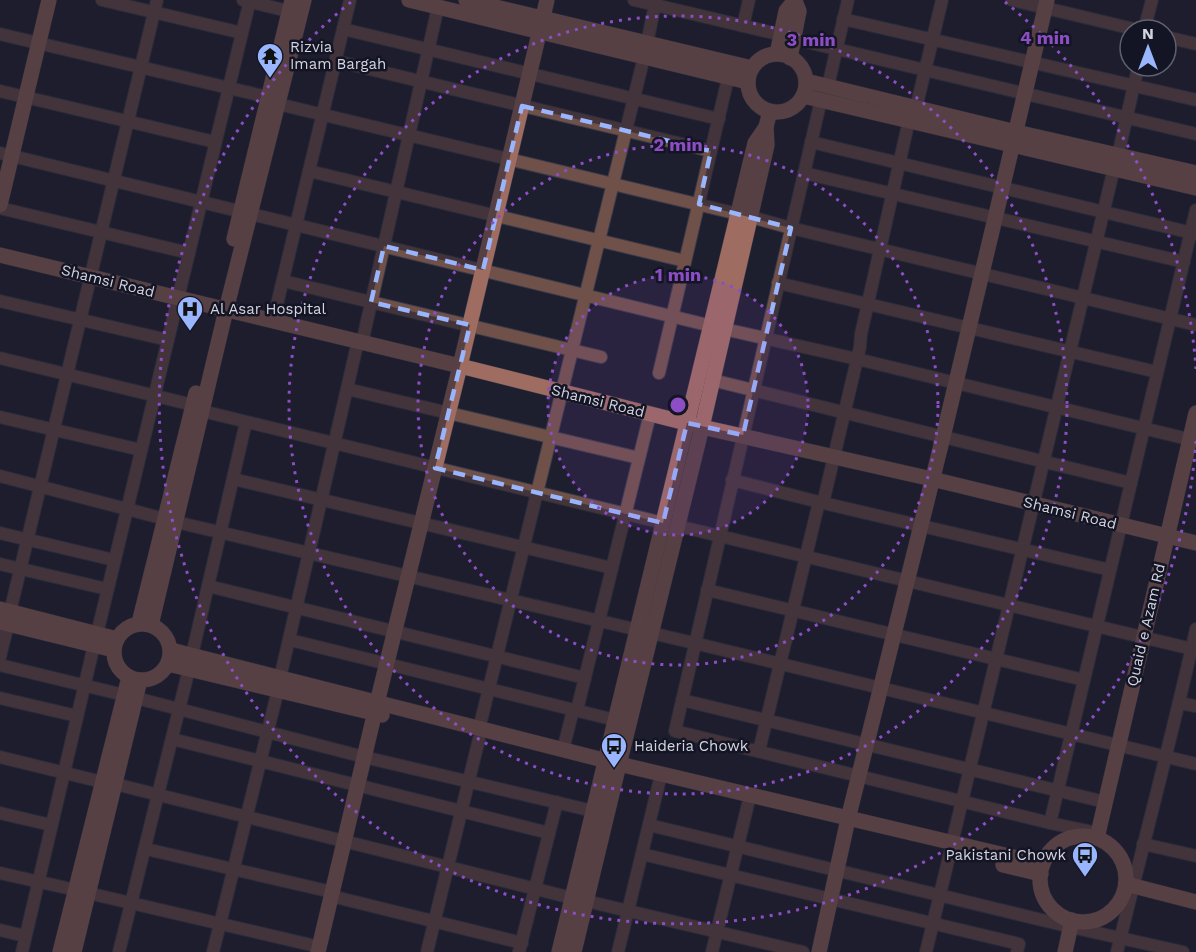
<svg xmlns="http://www.w3.org/2000/svg" width="1196" height="952" font-family="'Work Sans',sans-serif">
<style>
.lines{fill:none;stroke-linecap:round;stroke-linejoin:round}
.street-casing{stroke:#3a3b4a;stroke-width:14}
.secondary-casing{stroke:#3a3b4a;stroke-width:16}
.street{stroke:#705149;stroke-width:12}
.secondary{stroke:#9e6c60;stroke-width:15}
.marked{fill:none;stroke:#98b5fd;stroke-width:4.5;stroke-dasharray:12 8;stroke-linejoin:round}
.ring{fill:none;stroke:#8d4ec5;stroke-width:3;stroke-dasharray:3 6}
.labels{text-anchor:middle;stroke-width:5;stroke-linejoin:round;paint-order:stroke}
.poi-label{font-size:15px;fill:#d3d4df;stroke:#141524;text-anchor:start}
.street-label{font-size:15px;fill:#d3d4df;stroke:#141524}
.centre{fill:#8d4ec5;stroke:#141524;stroke-width:3}
.ring-label{font-size:18px;text-anchor:middle;font-weight:bold;fill:#8d4ec5;stroke:#141524;stroke-width:5;stroke-linejoin:round;paint-order:stroke}
</style>
<rect width="100%" height="100%" fill="#1d1e2e"/>
<g class="lines">
<!-- street casing -->
<g class="street-casing">
<g id="street">
<polyline points="102,0 242,33"/>
<polyline points="243,0 296,13"/>
<polyline points="634,0 782,35"/>
<polyline points="1012,0 1138,30"/>
<polyline points="843,19 1196,100"/>
<polyline points="743,26 749,0"/>
<polyline points="343,29 719,119"/>
<polyline points="1144,30 1152,0"/>
<polyline points="0,34 276,99"/>
<polyline points="1166,37 1196,44"/>
<polyline points="794,39 1196,134"/>
<polyline points="647,43 656,0"/>
<polyline points="336,61 711,151"/>
<polyline points="828,86 848,0"/>
<polyline points="0,91 215,142"/>
<polyline points="821,100 675,731 1050,823 1098,833"/>
<polyline points="278,104 751,217 791,228 1196,325"/>
<polyline points="916,108 942,0"/>
<polyline points="811,142 1196,234"/>
<polyline points="0,153 724,329 857,359 1196,441"/>
<polyline points="1118,155 1137,72 1137,66"/>
<polyline points="309,171 685,261"/>
<polyline points="804,173 1184,262"/>
<polyline points="0,208 189,253"/>
<polyline points="283,281 601,357"/>
<polyline points="778,283 1157,372"/>
<polyline points="0,301 168,340"/>
<polyline points="273,321 350,0"/>
<polyline points="362,343 438,7"/>
<polyline points="0,358 193,405"/>
<polyline points="659,373 728,78"/>
<polyline points="712,380 1131,483"/>
<polyline points="347,389 639,458"/>
<polyline points="202,411 663,523"/>
<polyline points="0,417 141,450"/>
<polyline points="0,476 165,519"/>
<polyline points="233,479 612,568"/>
<polyline points="732,480 819,502 1110,570"/>
<polyline points="823,503 860,347 861,334 909,120"/>
<polyline points="176,522 694,643 1196,764"/>
<polyline points="678,526 1196,650"/>
<polyline points="0,533 114,560"/>
<polyline points="0,564 107,589"/>
<polyline points="208,586 585,678"/>
<polyline points="707,590 1084,680"/>
<polyline points="10,612 157,0"/>
<polyline points="97,634 250,0"/>
<polyline points="290,640 615,720"/>
<polyline points="192,655 246,422"/>
<polyline points="0,657 8,624"/>
<polyline points="0,665 124,695"/>
<polyline points="280,678 358,341"/>
<polyline points="0,698 77,716"/>
<polyline points="136,698 364,757 593,811"/>
<polyline points="682,700 1105,802"/>
<polyline points="1179,703 1196,706"/>
<polyline points="479,729 644,57"/>
<polyline points="172,739 549,833"/>
<polyline points="563,750 572,714 577,710 650,414"/>
<polyline points="759,751 819,502"/>
<polyline points="0,757 102,782"/>
<polyline points="115,784 572,898"/>
<polyline points="0,813 51,825"/>
<polyline points="1050,823 1196,210"/>
<polyline points="649,825 1071,927 1183,952"/>
<polyline points="952,843 1114,168"/>
<polyline points="1143,844 1196,856"/>
<polyline points="146,849 332,892"/>
<polyline points="642,854 1019,944 1017,952"/>
<polyline points="0,873 76,890"/>
<polyline points="88,893 320,947"/>
<polyline points="331,896 522,943"/>
<polyline points="586,901 803,952"/>
<polyline points="0,930 25,936"/>
<polyline points="22,952 94,645"/>
<polyline points="119,952 189,669"/>
<polyline points="213,952 278,690"/>
<polyline points="427,952 479,739"/>
<polyline points="519,952 557,802"/>
<polyline points="618,952 659,783"/>
<polyline points="712,952 748,804"/>
<polyline points="926,952 950,853"/>
<path d="M1117 952C1143 844 1172 737 1196 629"/>
</g>
</g>
<!-- secondary casing -->
<g class="secondary-casing">
<g id="secondary">
<polyline points="409,0 748,82"/>
<polyline points="466,0 752,68"/>
<polyline points="777,54 786,11 795,0"/>
<circle cx="777" cy="83" r="29"/>
<polyline points="790,58 799,11 795,1"/>
<polyline points="806,81 1016,132 1196,173"/>
<polyline points="803,96 1196,188"/>
<polyline points="0,205 49,0"/>
<polyline points="234,239 292,0"/>
<polyline points="0,255 460,366 702,427 932,479 1196,543"/>
<polyline points="0,609 117,639"/>
<polyline points="0,622 114,650"/>
<polyline points="139,623 196,393"/>
<circle cx="142" cy="652" r="28"/>
<polyline points="151,625 226,310 304,0"/>
<polyline points="171,650 619,764 1043,864"/>
<polyline points="168,664 382,715"/>
<circle cx="1083" cy="879" r="43"/>
<polyline points="1097,838 1196,413"/>
<polyline points="1003,865 1041,874"/>
<polyline points="1126,884 1196,902"/>
<polyline points="60,952 129,677"/>
<polyline points="74,952 140,680"/>
<polyline points="318,952 377,703 460,366 547,0"/>
<polyline points="559,952 755,143 766,127"/>
<polyline points="574,952 617,773 702,427 767,145 766,127 770,111"/>
<polyline points="819,952 848,819 943,437 1047,0"/>
<polyline points="1065,952 1072,920"/>
</g>
</g>
<!-- street -->
<use href="#street" class="street"/>
<!-- secondary -->
<use href="#secondary" class="secondary"/>
</g>
<!-- marked area -->
<path d="M0 0H1196V952H0ZM522 106 711 151 699 204 791 228 743 435 687 423 663 523 435 468 470 325 371 302 384 246 483 270Z" fill="#1d1e2e" fill-opacity=".55" fill-rule="evenodd"/>
<path class="marked" d="M522 106 711 151 699 204 791 228 743 435 687 423 663 523 435 468 470 325 371 302 384 246 483 270Z"/>
<!-- distance rings -->
<circle cx="678" cy="405" r="130" fill="#8d4ec5" fill-opacity=".12"/>
<g class="ring">
<circle cx="678" cy="405" r="130"/>
<circle cx="678" cy="405" r="260"/>
<circle cx="678" cy="405" r="389"/>
<path d="M1196 441A519 519 0 1 1 351 2M1005 2A519 519 0 0 1 1196 369"/>
</g>
<!-- icons -->
<defs>
<g id="temple-pin" transform="scale(1.35)"><path d="M0 17L-7.5 6A9.5 9.5 0 1 1 7.5 6Z" fill="#98b5fd" stroke="#141524"/><path d="M0-6L5-2H3V0L6.5 2.5H4V6H1.5V3h-3V6H-4V2.5H-6.5L-3 0V-2H-5Z" fill="#111"/></g>
<g id="hospital-pin" transform="scale(1.35)"><path d="M0 17L-7.5 6A9.5 9.5 0 1 1 7.5 6Z" fill="#98b5fd" stroke="#141524"/><path d="M-5-5h3v3.5h4V-5h3V5h-3V1.5h-4V5h-3Z" fill="#111"/></g>
<g id="bus-pin" transform="scale(1.35)"><path d="M0 17L-7.5 6A9.5 9.5 0 1 1 7.5 6Z" fill="#98b5fd" stroke="#141524"/><path d="M-5-6H5V4H4V6H2V4H-2V6H-4V4H-5ZM-3.5-4V0h7V-4ZM-3.5 1.2v1.5H-2V1.2ZM2 1.2v1.5H3.5V1.2Z" fill="#111"/></g>
</defs>
<g fill-rule="evenodd">
<use href="#temple-pin" x="270" y="56"/>
<use href="#hospital-pin" x="190" y="309"/>
<use href="#bus-pin" x="614" y="746"/>
<use href="#bus-pin" x="1085" y="855"/>
</g>
<g class="labels">
<!-- poi labels -->
<g class="poi-label">
<text x="290" y="52">Rizvia<tspan x="290" dy="17">Imam Bargah</tspan></text>
<text x="210" y="314">Al Asar Hospital</text>
<text x="634" y="751">Haideria Chowk</text>
<text x="1066" y="860" text-anchor="end">Pakistani Chowk</text>
</g>
<!-- street labels -->
<g class="street-label">
<text transform="translate(108 281) rotate(14)" y="5">Shamsi Road</text>
<text transform="translate(598 401) rotate(14)" y="5">Shamsi Road</text>
<text transform="translate(1070 513) rotate(14)" y="5">Shamsi Road</text>
<text transform="translate(1146 625) rotate(-77)" y="5">Quaid e Azam Rd</text>
</g>
</g>
<circle cx="678" cy="405" r="9" class="centre"/>
<g class="ring-label">
<text x="1045" y="44">4 min</text>
<text x="811" y="46">3 min</text>
<text x="678" y="151">2 min</text>
<text x="678" y="281">1 min</text>
</g>
<!-- north arrow -->
<g transform="translate(1148 48)"><circle r="28" fill="#141524" stroke="#60616f" stroke-width="1.5"/>
<path d="M0-4.5L10 22L0 15L-10 22Z" fill="#98b5fd"/>
<text y="-9" font-size="16" font-weight="bold" text-anchor="middle" fill="#d3d4df">N</text>
</g>
</svg>
